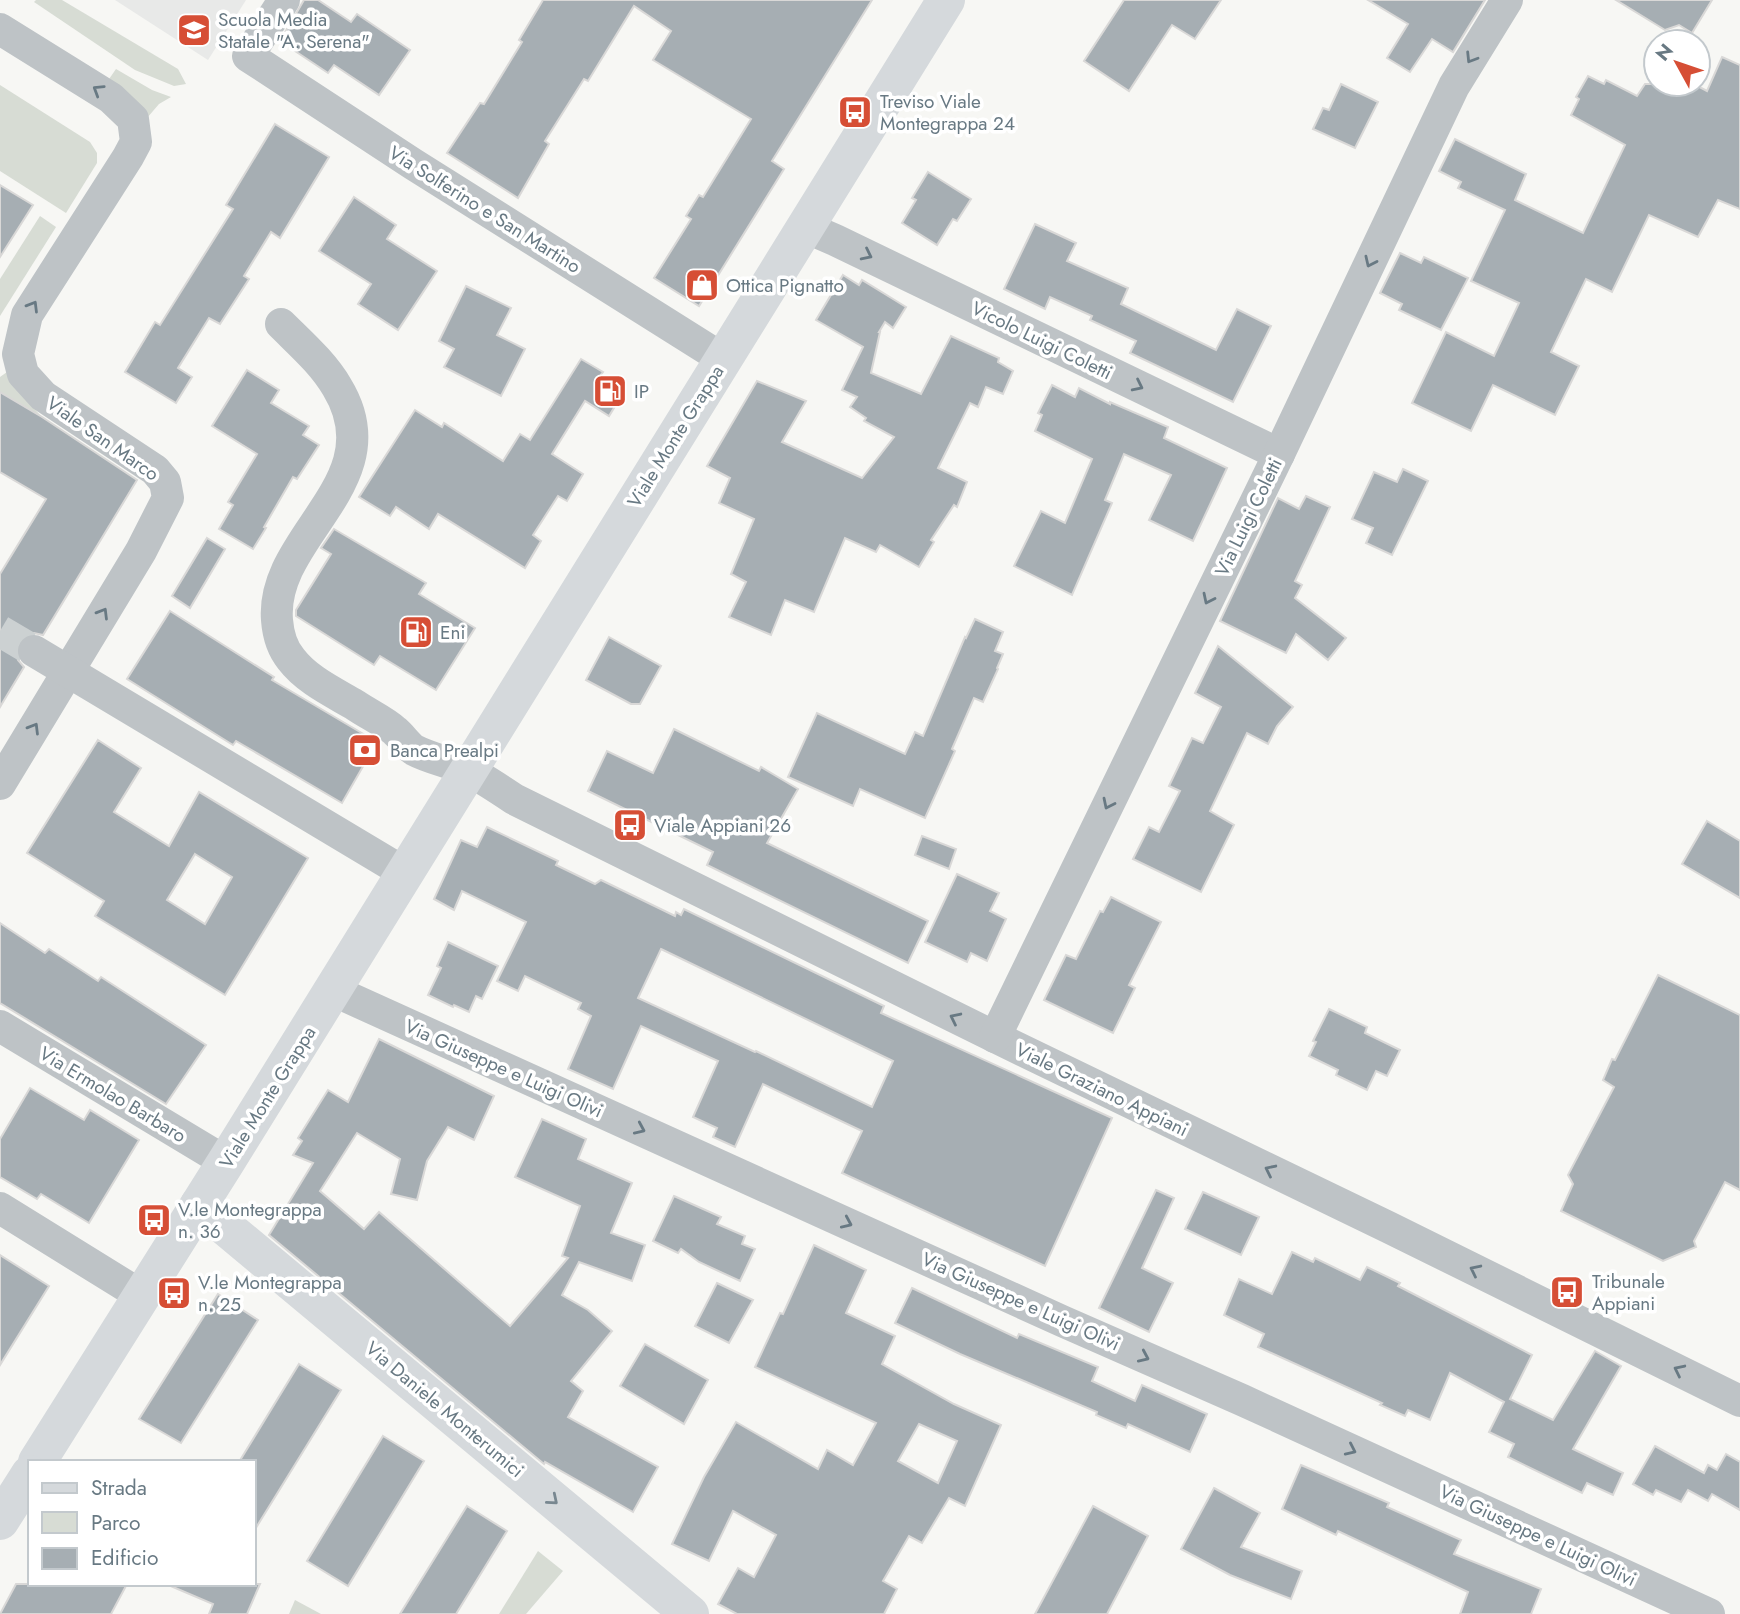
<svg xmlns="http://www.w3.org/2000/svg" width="1740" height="1614" font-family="Jost,sans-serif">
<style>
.built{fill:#e8e9e8}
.green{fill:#d7dcd4}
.building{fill:#a6aeb3;stroke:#d9d8d7;stroke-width:2;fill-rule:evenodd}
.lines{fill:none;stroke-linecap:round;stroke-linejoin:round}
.street-tunnel{stroke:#ccd1d2;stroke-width:32;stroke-dasharray:32 16;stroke-linecap:butt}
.street{stroke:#bec3c6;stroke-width:32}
.secondary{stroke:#d5d9dc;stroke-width:38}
.primary{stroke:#d5d9dc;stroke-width:38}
.oneway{stroke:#687983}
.oneway2{stroke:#788790}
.labels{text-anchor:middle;stroke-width:7;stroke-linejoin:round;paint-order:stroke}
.poi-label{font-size:19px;fill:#687983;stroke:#fff;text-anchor:start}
.street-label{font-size:19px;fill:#687983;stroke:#fff}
</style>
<rect width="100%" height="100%" fill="#f7f7f4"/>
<!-- built -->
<polygon class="built" points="115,0 246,0 208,60"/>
<!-- green -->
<g class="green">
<polygon points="36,0 62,0 178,69 186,84 174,86 135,70 34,2"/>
<polygon points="116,69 152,90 171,97 159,104 141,125 107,82"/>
<polygon points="0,85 90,142 97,153 97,163 66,213 0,171"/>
<polygon points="40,216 56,227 0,316 0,279"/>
<polygon points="7,372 24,398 43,418 0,392 0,377"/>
<polygon points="538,1551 563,1571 526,1614 499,1614"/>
<polygon points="295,1600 321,1614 289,1614"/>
</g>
<!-- building -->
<g class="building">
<polygon points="304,0 318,0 351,22 357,14 410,50 379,95 334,65 328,73 280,41"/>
<polygon points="543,0 872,0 772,161 784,169 699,306 654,278 691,219 686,216 699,195 703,197 751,119 653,60 671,31 634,6 588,81 584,79 545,141 549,144 518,198 447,153 480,103 484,104 522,42 519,40"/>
<polygon points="1124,0 1221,0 1195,39 1172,25 1129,91 1084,61"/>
<polygon points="1368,0 1485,0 1453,52 1432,39 1410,72 1387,58 1408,24"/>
<polygon points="1616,0 1712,0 1692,33 1679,25 1665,30"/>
<polygon points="1722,57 1740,65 1740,209 1718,200 1698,237 1649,215 1612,292 1586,279 1551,352 1579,366 1555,415 1493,385 1471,431 1412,403 1446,332 1494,356 1519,303 1471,281 1505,210 1458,188 1461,182 1439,171 1455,139 1526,174 1515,200 1583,233 1625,145 1571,115 1579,99 1576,97 1588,76 1604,84 1606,80 1637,96 1645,84 1694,84 1707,91"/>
<polygon points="1341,84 1378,102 1355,148 1313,129 1323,108 1329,110"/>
<polygon points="275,124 329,157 280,238 271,232 244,276 249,279 220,324 209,318 178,368 192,377 176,403 125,372 155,322 160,325 233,209 226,205"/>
<polygon points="928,172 971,199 957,221 953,219 937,245 902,223 916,200 912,198"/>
<polygon points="0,185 33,205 0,257"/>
<polygon points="354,197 396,225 387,239 437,271 398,330 358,304 371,284 319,251"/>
<polygon points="1035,224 1076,243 1067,261 1128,288 1121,304 1216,350 1237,309 1271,326 1233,402 1130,353 1136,341 1090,320 1092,316 1050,297 1045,309 1004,289"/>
<polygon points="1400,253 1421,263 1424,257 1468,278 1441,330 1399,310 1402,304 1380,293"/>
<polygon points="843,275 859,285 862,280 906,307 893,328 885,322 879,332 880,332 871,373 921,394 951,336 999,358 998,362 1013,371 1003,394 986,387 978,407 970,403 938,468 967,482 957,507 954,505 931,540 934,542 919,567 880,545 876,552 845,538 814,612 785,600 771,635 729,617 746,582 731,574 754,519 719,503 730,478 707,466 757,381 806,401 782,442 862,478 894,437 864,421 866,418 850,407 857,397 842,390 863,347 816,320"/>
<polygon points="466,286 511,308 497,335 525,349 501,396 444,367 454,349 439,341"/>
<polygon points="581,359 603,372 600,376 625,390 609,416 585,401 552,454 583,474 567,501 558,496 533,535 541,541 525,568 438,514 429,529 396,507 390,516 359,497 415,410 442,427 444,423 503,461 520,434 530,440"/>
<polygon points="247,370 279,390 271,403 309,426 303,435 319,445 297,479 293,477 264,527 266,528 253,549 219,529 233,505 228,502 257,454 212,426"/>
<polygon points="1052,385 1075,397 1079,388 1110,404 1110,402 1168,427 1164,438 1227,468 1193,541 1149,520 1171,475 1124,454 1105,500 1112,503 1072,595 1014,566 1041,511 1065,523 1092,459 1035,431 1042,415 1038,413"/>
<polygon points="0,392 42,417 137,480 43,635 34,633 26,635 19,641 16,651 18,660 24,667 0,707 0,574 46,499 0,472"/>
<polygon points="1403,469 1428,481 1392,555 1366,543 1373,528 1352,519 1374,472 1397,482"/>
<polygon points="1306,496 1330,507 1295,581 1302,585 1295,598 1346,638 1328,660 1296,634 1286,653 1220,621 1278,498 1299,509"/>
<polygon points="334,529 426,583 419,594 475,628 436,690 380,656 374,665 296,616 296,610 331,554 321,548"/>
<polygon points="207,538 225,549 190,608 172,596"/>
<polygon points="170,611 274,677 272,680 377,742 342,803 236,741 233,745 127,679"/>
<polygon points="975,619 1003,632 995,651 1003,654 997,668 998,669 983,702 974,698 952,749 955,751 925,818 860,789 853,806 788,777 817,713 905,754 915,732 923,736 965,637 966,638"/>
<polygon points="609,637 661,666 640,704 631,704 586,680"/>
<polygon points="1218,646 1293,707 1277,726 1268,744 1247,733 1210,811 1234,825 1201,892 1133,859 1149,827 1159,832 1180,791 1169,786 1192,738 1203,743 1221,707 1195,693"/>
<polygon points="674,729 759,771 761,767 798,789 767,843 928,921 908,963 707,865 713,852 588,791 607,751 653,773"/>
<path d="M98 740 141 768 114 812 169 846 199 792 308 858 225 995 95 916 104 901 27 853ZM195 854 232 877 205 924 167 900Z"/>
<polygon points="1707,821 1740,841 1740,898 1682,864"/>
<path d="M487 827 558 861 556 865 595 884 601 880 675 916 676 912 681 915 684 909 884 1006 881 1013 1112 1118 1045 1266 842 1173 862 1131 763 1084 735 1147 713 1137 717 1128 693 1117 718 1061 641 1026 613 1089 568 1069 591 1016 578 1009 581 1003 525 976 518 991 497 981 526 922 462 891 454 910 434 899 461 840 477 847ZM661 949 893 1061 872 1107 756 1051 755 1052 638 998Z"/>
<polygon points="922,836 956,849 949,869 915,855"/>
<polygon points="957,874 999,893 990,911 1006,919 987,961 971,953 967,962 925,942"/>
<polygon points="1111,897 1161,922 1129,985 1135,988 1113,1033 1044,1000 1066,955 1076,959 1100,911 1103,912"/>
<polygon points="0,923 45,953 49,949 98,981 101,977 206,1045 166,1104 0,1003"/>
<polygon points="448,942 498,966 482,999 476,996 469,1012 454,1005 453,1007 428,995 441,968 437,966"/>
<polygon points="1658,975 1740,1015 1740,1190 1725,1182 1694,1241 1696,1247 1663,1261 1561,1211 1573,1184 1568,1175 1614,1087 1603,1080 1612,1059 1615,1060"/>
<polygon points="1329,1009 1367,1027 1365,1033 1400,1050 1387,1076 1376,1071 1367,1090 1336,1075 1338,1070 1309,1056 1316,1042 1313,1041"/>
<polygon points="379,1039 494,1096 474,1140 448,1127 427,1161 417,1200 391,1194 400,1159 357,1133 320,1191 364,1229 379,1212 510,1326 568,1258 562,1256 580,1206 515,1177 542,1119 586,1139 578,1159 632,1183 611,1233 645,1245 632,1281 579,1262 562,1295 588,1310 612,1331 571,1381 583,1391 568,1417 658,1467 633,1512 545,1462 544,1464 269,1235 313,1163 293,1155 302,1141 298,1138 328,1090 348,1102"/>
<polygon points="30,1088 84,1120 90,1110 139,1140 89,1223 41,1194 37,1199 0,1177 0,1139"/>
<polygon points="1156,1190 1174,1198 1142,1268 1173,1283 1149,1332 1099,1308"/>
<polygon points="1203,1192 1259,1217 1241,1255 1185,1229"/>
<polygon points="674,1196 721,1217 717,1224 745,1236 742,1244 755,1249 740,1281 699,1262 681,1249 678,1253 653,1241"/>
<path d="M814 1245 866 1270 846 1313 895 1336 882 1364 954 1404 1001 1425 965 1506 949 1498 922 1543 909 1536 883 1581 897 1589 884 1614H737L718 1604 738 1568 754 1577 776 1535 733 1511 709 1561 672 1544 704 1477 736 1422 818 1469 827 1450 853 1465 876 1423 755 1367 780 1313 783 1314ZM919 1424 957 1441 938 1483 898 1461Z"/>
<polygon points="1292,1252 1313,1262 1315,1258 1360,1280 1367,1267 1400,1283 1398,1286 1532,1355 1510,1399 1553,1420 1595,1351 1621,1366 1573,1449 1623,1473 1613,1495 1587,1483 1582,1493 1508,1457 1514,1444 1489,1432 1504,1402 1450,1373 1430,1420 1408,1410 1405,1416 1380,1405 1382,1403 1258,1347 1264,1334 1224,1315 1239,1279 1272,1294"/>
<polygon points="0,1255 49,1286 0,1365"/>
<polygon points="717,1283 753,1300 729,1343 695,1326"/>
<polygon points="912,1288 1017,1338 1019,1334 1098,1367 1092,1381 1135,1401 1142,1385 1207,1414 1190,1452 1128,1424 1126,1428 1096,1415 1097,1412 960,1354 895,1323"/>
<polygon points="218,1294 258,1320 181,1443 139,1419"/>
<polygon points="645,1344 708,1380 684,1424 620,1386"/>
<polygon points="299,1364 341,1390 254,1531 254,1462 239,1462"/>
<polygon points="383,1436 424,1461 348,1586 307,1561"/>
<polygon points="1655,1446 1704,1473 1708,1465 1717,1470 1726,1454 1740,1462 1740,1510 1712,1494 1708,1501 1688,1490 1681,1502 1656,1490 1653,1495 1633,1484"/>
<polygon points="1301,1465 1389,1503 1387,1507 1461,1540 1454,1554 1541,1589 1531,1614 1460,1614 1468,1592 1338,1531 1336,1535 1282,1509"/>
<polygon points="1214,1488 1260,1513 1241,1547 1302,1571 1291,1599 1230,1575 1181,1549"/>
<polygon points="467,1506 507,1531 456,1614 400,1614"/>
<polygon points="1093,1506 1148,1536 1107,1614 1035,1614"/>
<polygon points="16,1584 127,1584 111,1614 0,1614"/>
<polygon points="166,1584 260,1584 247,1614 209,1614 213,1604"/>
</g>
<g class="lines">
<!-- street-tunnel -->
<polyline class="street-tunnel" points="0,631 34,651"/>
<!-- street -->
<g class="street">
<polyline points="284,0 248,56 413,164 723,359"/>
<polyline points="0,29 111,98 133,119 136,142 128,157 27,315 18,354 23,374 43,396 155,470 165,482 168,498 141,551 0,784"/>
<polyline points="805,227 835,240 1279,454"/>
<path d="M281 324C301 344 323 363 337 387 395 482 270 535 277 620 278 633 282 648 291 659 307 680 333 692 355 705 368 714 384 721 395 731 402 737 407 745 414 750 431 759 451 762 469 771 484 779 499 789 514 799L995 1037 1388 1227 1740 1401"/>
<polyline points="34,651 405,873"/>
<polyline points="332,990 1062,1321 1242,1400 1709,1614"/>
<polyline points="0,1026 226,1162"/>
<polyline points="995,1037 1279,454 1454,86 1507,0"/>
<polyline points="0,1208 142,1296"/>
</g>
<!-- secondary -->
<polyline class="secondary" points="199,1205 690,1614"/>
<!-- primary -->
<g class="primary">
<polyline points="37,1462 226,1162 946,0"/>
<polyline points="0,1521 30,1474"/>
</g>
</g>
<!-- one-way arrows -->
<defs><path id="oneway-chevron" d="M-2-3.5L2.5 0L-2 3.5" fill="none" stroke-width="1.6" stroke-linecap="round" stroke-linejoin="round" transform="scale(1.75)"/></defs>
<g class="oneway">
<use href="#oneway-chevron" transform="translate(1471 58) rotate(122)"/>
<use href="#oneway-chevron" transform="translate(98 90) rotate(-148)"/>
<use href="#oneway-chevron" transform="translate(867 255) rotate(26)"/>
<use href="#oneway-chevron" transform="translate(1370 262) rotate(115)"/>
<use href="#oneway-chevron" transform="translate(33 306) rotate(-59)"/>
<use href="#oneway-chevron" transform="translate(1138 386) rotate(26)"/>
<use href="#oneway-chevron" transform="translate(1208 599) rotate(116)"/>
<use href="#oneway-chevron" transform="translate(103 613) rotate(-59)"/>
<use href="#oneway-chevron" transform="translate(34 728) rotate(-59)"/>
<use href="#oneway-chevron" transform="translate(1108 804) rotate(116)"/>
<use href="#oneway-chevron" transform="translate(955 1018) rotate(-154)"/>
<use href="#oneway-chevron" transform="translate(640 1129) rotate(24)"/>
<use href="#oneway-chevron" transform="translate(1270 1170) rotate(-154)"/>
<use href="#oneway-chevron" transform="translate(847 1223) rotate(24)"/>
<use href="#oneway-chevron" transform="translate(1475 1270) rotate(-154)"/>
<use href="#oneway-chevron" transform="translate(1144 1357) rotate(24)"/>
<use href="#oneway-chevron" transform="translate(1679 1370) rotate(-154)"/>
<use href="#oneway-chevron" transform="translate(1351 1450) rotate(25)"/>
</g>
<use class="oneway2" href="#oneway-chevron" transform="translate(553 1500) rotate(40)"/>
<!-- icons -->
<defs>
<g id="school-square" transform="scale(1.75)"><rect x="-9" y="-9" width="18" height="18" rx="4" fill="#d64e35" stroke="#fff"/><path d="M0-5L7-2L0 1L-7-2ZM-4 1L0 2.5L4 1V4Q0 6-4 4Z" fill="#fff"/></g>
<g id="bus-square" transform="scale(1.75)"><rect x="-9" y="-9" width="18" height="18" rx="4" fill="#d64e35" stroke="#fff"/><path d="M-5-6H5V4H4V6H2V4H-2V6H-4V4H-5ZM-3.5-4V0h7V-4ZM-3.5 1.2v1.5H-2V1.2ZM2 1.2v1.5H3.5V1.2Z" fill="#fff"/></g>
<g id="shop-square" transform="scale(1.75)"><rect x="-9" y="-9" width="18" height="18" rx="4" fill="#d64e35" stroke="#fff"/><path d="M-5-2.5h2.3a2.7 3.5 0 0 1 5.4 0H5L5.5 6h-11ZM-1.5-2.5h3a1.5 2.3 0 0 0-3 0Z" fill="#fff"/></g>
<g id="fuel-square" transform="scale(1.75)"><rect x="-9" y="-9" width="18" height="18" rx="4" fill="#d64e35" stroke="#fff"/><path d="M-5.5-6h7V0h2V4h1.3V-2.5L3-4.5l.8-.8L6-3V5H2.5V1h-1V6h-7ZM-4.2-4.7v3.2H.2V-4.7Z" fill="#fff"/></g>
<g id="bank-square" transform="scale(1.75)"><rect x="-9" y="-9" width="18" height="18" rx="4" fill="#d64e35" stroke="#fff"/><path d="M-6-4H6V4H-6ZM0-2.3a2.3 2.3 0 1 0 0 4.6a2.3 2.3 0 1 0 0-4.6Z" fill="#fff"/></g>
</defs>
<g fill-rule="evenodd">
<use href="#school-square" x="194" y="30"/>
<use href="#bus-square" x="855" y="112"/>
<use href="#shop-square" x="702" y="285"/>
<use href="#fuel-square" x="610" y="391"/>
<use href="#fuel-square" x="416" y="632"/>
<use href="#bank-square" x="365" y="750"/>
<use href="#bus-square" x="630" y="825"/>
<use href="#bus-square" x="154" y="1220"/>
<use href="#bus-square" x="1567" y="1292"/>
<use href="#bus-square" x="174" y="1293"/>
</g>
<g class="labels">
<!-- poi labels -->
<g class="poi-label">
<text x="218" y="26">Scuola Media<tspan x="218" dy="22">Statale "A. Serena"</tspan></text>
<text x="880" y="108">Treviso Viale<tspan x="880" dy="22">Montegrappa 24</tspan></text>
<text x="726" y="292">Ottica Pignatto</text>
<text x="634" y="398">IP</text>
<text x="440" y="639">Eni</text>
<text x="390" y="757">Banca Prealpi</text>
<text x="654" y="832">Viale Appiani 26</text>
<text x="178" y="1216">V.le Montegrappa<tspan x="178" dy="22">n. 36</tspan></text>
<text x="1592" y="1288">Tribunale<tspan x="1592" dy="22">Appiani</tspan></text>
<text x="198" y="1289">V.le Montegrappa<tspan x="198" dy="22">n. 25</tspan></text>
</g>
<!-- street labels -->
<g class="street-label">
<text transform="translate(485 209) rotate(32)" y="7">Via Solferino e San Martino</text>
<text transform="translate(1042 340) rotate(26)" y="7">Vicolo Luigi Coletti</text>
<text transform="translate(675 436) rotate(-58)" y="7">Viale Monte Grappa</text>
<text transform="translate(103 438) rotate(35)" y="7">Viale San Marco</text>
<text transform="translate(1248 517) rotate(-64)" y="7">Via Luigi Coletti</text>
<text transform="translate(504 1068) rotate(24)" y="7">Via Giuseppe e Luigi Olivi</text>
<text transform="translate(1102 1089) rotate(26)" y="7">Viale Graziano Appiani</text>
<text transform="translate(113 1094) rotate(31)" y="7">Via Ermolao Barbaro</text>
<text transform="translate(267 1097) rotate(-58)" y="7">Viale Monte Grappa</text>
<text transform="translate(1021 1301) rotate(24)" y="7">Via Giuseppe e Luigi Olivi</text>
<text transform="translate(445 1409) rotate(40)" y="7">Via Daniele Monterumici</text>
<text transform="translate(1538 1535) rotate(25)" y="7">Via Giuseppe e Luigi Olivi</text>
</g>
</g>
<!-- legend -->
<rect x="28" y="1460" width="228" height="126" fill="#ffffff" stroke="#c3c9cd" stroke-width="2"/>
<rect x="42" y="1483" width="35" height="10" fill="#d5d9dc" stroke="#c3c9cd" stroke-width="2"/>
<text x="91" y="1495" font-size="21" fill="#687983">Strada</text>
<rect x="42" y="1512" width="35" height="21" fill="#d7dcd4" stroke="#c3c9cd" stroke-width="2"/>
<text x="91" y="1530" font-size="21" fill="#687983">Parco</text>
<rect x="42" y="1548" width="35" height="21" fill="#a6aeb3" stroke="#c3c9cd" stroke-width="2"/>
<text x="91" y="1565" font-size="21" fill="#687983">Edificio</text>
<!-- north arrow -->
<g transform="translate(1677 63) rotate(310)"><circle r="33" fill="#ffffff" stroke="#c3c9cd" stroke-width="2"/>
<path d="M0-5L12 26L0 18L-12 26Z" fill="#d64e35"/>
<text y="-10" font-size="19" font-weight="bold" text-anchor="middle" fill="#687983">N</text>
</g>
</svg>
